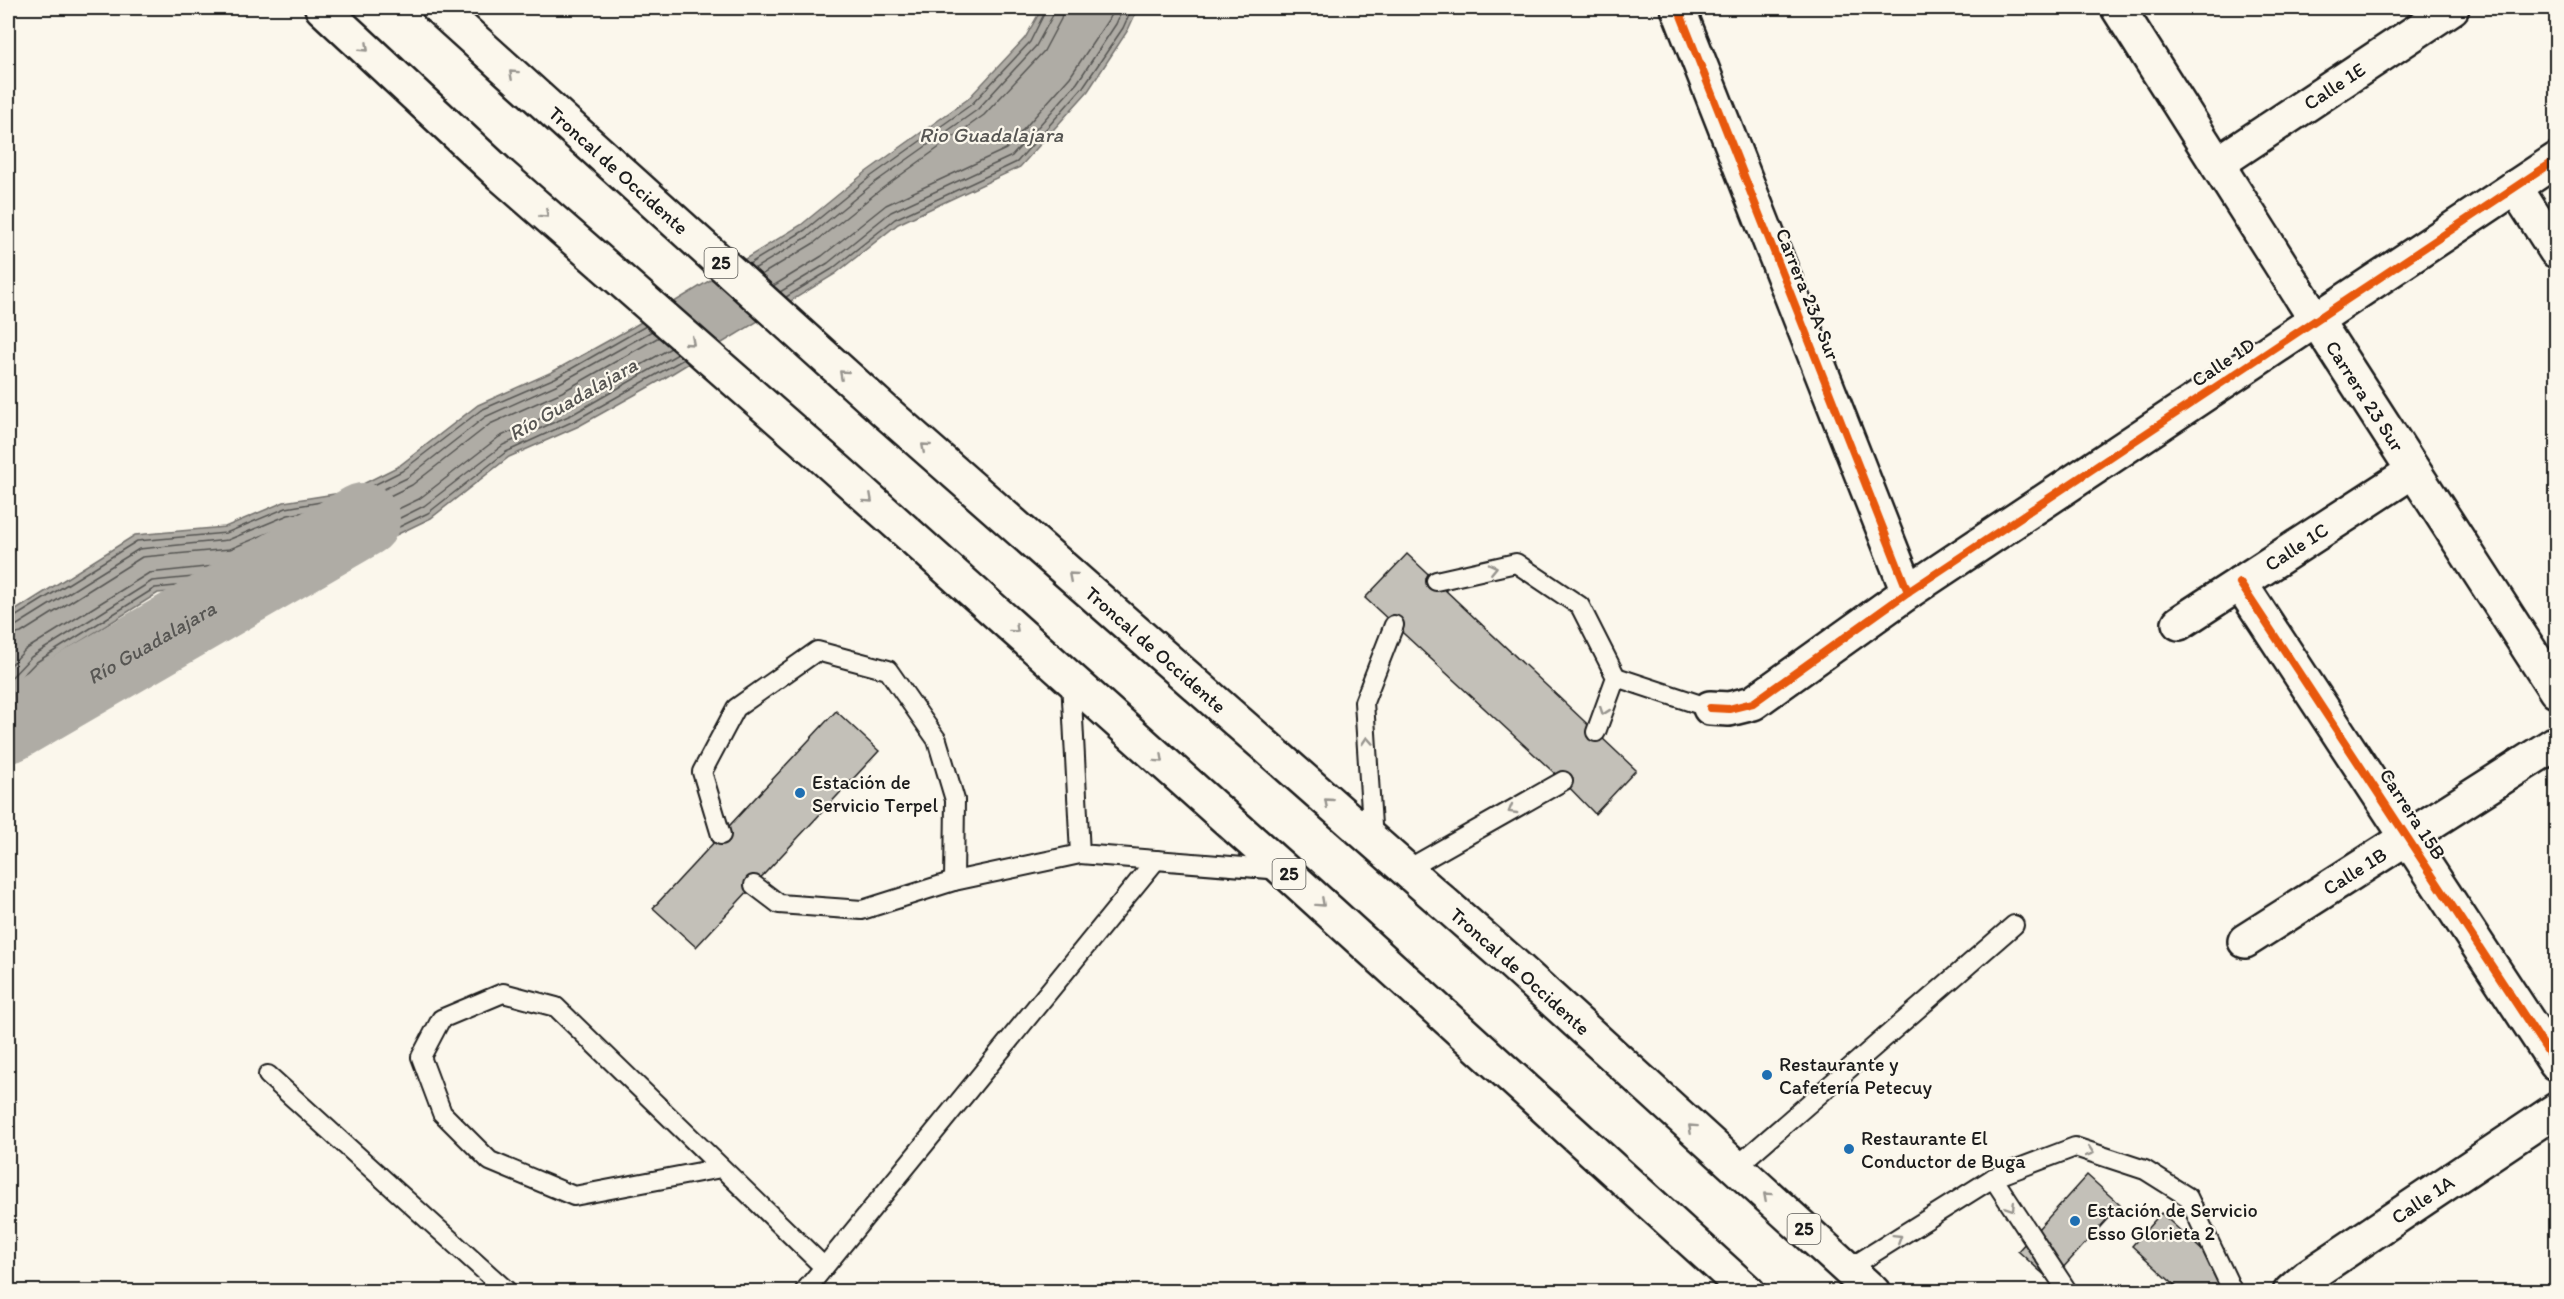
<svg xmlns="http://www.w3.org/2000/svg" width="2564" height="1299" font-family="Itim,sans-serif">
<style>
.water{fill:#afaca5;stroke:#74726e;stroke-width:1.5}
.lines{fill:none;stroke-linecap:round;stroke-linejoin:round}
.shore{stroke:#575653;stroke-width:1.5}
.river{stroke:#afaca5;stroke-width:74}
.building{fill:#c3c0b8;stroke:#1c1c1c;stroke-width:1.5}
.service-casing{stroke:#1c1c1c;stroke-width:22}
.minor-casing{stroke:#1c1c1c;stroke-width:38}
.trunk-casing{stroke:#1c1c1c;stroke-width:38}
.service{stroke:#fbf7ec;stroke-width:18}
.minor{stroke:#fbf7ec;stroke-width:33}
.trunk{stroke:#fbf7ec;stroke-width:33}
.cycleway-casing{stroke:#fbf7ec;stroke-width:11}
.cycleway{stroke:#e8590c;stroke-width:8}
.oneway{stroke:#97948e}
.poi-dot{fill:#1f6fb2;stroke:#fbf7ec;stroke-width:2}
.labels{text-anchor:middle;stroke-width:4.5;stroke-linejoin:round;paint-order:stroke}
.shield{fill:#fbf7ec;stroke:#5f5e5a;stroke-width:1.5}
.shield-label{font-size:18px;font-weight:bold;fill:#1c1c1c}
.street-label{font-size:20px;fill:#1c1c1c;stroke:#fbf7ec}
.poi-label{font-size:20px;fill:#1c1c1c;stroke:#fbf7ec;text-anchor:start}
.water-label{font-size:21px;font-style:italic;fill:#575653;stroke:#fbf7ec}
</style>
<rect width="100%" height="100%" fill="#fbf7ec"/>
<filter id="ink" filterUnits="userSpaceOnUse"><feTurbulence type="fractalNoise" baseFrequency=".0167" numOctaves="2"/><feDisplacementMap in="SourceGraphic" scale="12" xChannelSelector="R" yChannelSelector="G"/><feConvolveMatrix kernelMatrix="1 2 1 2 8 2 1 2 1" color-interpolation-filters="sRGB"/></filter>
<g filter="url(#ink)">
<!-- water -->
<polygon class="water" points="1042,8 1138,8 1128,30 1088,91 1020,167 898,224 835,274 663,379 579,426 509,457 431,518 365,550 301,560 239,586 158,593 38,668 8,700 8,615 135,535 225,527 284,502 347,492 399,466 478,405 552,372 633,327 801,225 866,172 968,99 1025,38"/>
<g class="lines">
<!-- shore -->
<g class="shore">
<polyline points="749,264 805,230 870,177 972,104 1030,42 1047,8"/>
<polyline points="754,269 809,236 874,183 977,110 1036,46 1053,15 1054,8"/>
<polyline points="761,275 814,243 880,190 984,115 1044,51 1061,19 1063,8"/>
<polyline points="773,286 822,256 886,205 1006,149 1070,77 1108,20 1114,8"/>
<polyline points="780,292 828,263 891,212 1012,156 1077,83 1116,24 1123,8"/>
<polyline points="786,297 832,269 895,219 1017,162 1083,87 1123,28 1132,8"/>
<polyline points="8,619 13,618 137,541 226,533 286,508 350,497 402,471 481,410 555,378 646,326"/>
<polyline points="8,627 17,625 139,549 228,540 288,515 353,504 407,478 485,417 558,384 652,331"/>
<polyline points="8,636 21,633 142,557 230,549 290,524 357,512 412,485 490,424 562,392 659,337"/>
<polyline points="8,668 25,650 149,573 234,564 293,539 359,528 419,499 499,437 569,406 671,348"/>
<polyline points="8,681 31,657 152,581 236,573 296,547 362,537 424,506 503,445 573,414 678,354"/>
<polyline points="8,691 35,663 155,588 238,580 299,554 364,544 428,513 506,452 576,420 684,359"/>
</g>
<!-- river -->
<path class="river" id="s1" d="M8 726 363 520"/>
</g>
<!-- building -->
<g class="building">
<polygon points="1407,554 1636,770 1595,814 1563,781 1365,598"/>
<polygon points="836,711 879,751 696,947 653,908"/>
<polygon points="2087,1175 2120,1205 2051,1281 2018,1251"/>
<polygon points="2161,1213 2248,1292 2182,1292 2132,1246"/>
</g>
<g class="lines">
<!-- service casing -->
<g class="service-casing">
<g id="service">
<polyline points="1436,581 1516,563 1580,606 1616,677 1596,732"/>
<polyline points="1616,677 1710,708"/>
<polyline points="1071,680 1080,854 1281,870"/>
<polyline points="721,835 702,772 736,708 817,651 888,670 937,740 955,800 954,881 862,910 779,904 754,885"/>
<polyline points="1373,841 1364,702 1394,625"/>
<polyline points="1406,870 1563,781"/>
<polyline points="954,881 1080,854"/>
<polyline points="268,1075 508,1292"/>
<polyline points="1736,1167 2014,925"/>
<polyline points="721,1168 574,1196 490,1161 442,1113 421,1057 441,1019 503,993 556,1007 824,1267"/>
<polyline points="1993,1178 2068,1292"/>
<polyline points="1848,1269 1993,1178 2075,1147 2145,1170 2188,1197 2233,1292"/>
<polyline points="804,1292 1156,860"/>
</g>
</g>
<!-- minor casing -->
<g class="minor-casing">
<g id="minor">
<polyline points="1678,8 1908,592"/>
<path id="s2" d="M2118 8 2316 320 2556 691"/>
<path id="s3" d="M2217 164 2452 8"/>
<polyline points="2515,187 2556,251"/>
<polyline points="2240,583 2556,1064"/>
<path id="s4" d="M2179 623 2413 471"/>
<polyline points="1710,708 1729,709 1753,703 1908,592 2556,160"/>
<path id="s5" d="M2245 941 2556 743"/>
<path id="s6" d="M2290 1292 2307 1277 2556 1110"/>
</g>
</g>
<!-- trunk casing -->
<g class="trunk-casing">
<g id="trunk">
<polyline points="322,8 501,175 826,460 1285,871 1748,1292"/>
<path id="s7" d="M439 8 887 413 1512 963 1873 1292"/>
</g>
</g>
<!-- service -->
<use href="#service" class="service"/>
<!-- minor -->
<use href="#minor" class="minor"/>
<!-- trunk -->
<use href="#trunk" class="trunk"/>
<!-- cycleway casing -->
<g class="cycleway-casing">
<g id="cycleway">
<polyline points="1678,8 1908,592"/>
<polyline points="2240,583 2556,1064"/>
<polyline points="1710,708 1729,709 1753,703 1908,592 2556,160"/>
</g>
</g>
<!-- cycleway -->
<use href="#cycleway" class="cycleway"/>
</g>
<!-- one-way arrows -->
<defs><path id="oneway-chevron" d="M-2-3.5L2.5 0L-2 3.5" fill="none" stroke-width="1.6" stroke-linecap="round" stroke-linejoin="round" transform="scale(1.5)"/></defs>
<g class="oneway">
<use href="#oneway-chevron" transform="translate(365 48) rotate(43)"/>
<use href="#oneway-chevron" transform="translate(513 74) rotate(-138)"/>
<use href="#oneway-chevron" transform="translate(545 214) rotate(41)"/>
<use href="#oneway-chevron" transform="translate(691 342) rotate(41)"/>
<use href="#oneway-chevron" transform="translate(843 374) rotate(-138)"/>
<use href="#oneway-chevron" transform="translate(925 447) rotate(-139)"/>
<use href="#oneway-chevron" transform="translate(869 499) rotate(42)"/>
<use href="#oneway-chevron" transform="translate(1493 568) rotate(-13)"/>
<use href="#oneway-chevron" transform="translate(1072 576) rotate(-139)"/>
<use href="#oneway-chevron" transform="translate(1015 629) rotate(42)"/>
<use href="#oneway-chevron" transform="translate(1604 711) rotate(109)"/>
<use href="#oneway-chevron" transform="translate(1367 741) rotate(-94)"/>
<use href="#oneway-chevron" transform="translate(1160 759) rotate(42)"/>
<use href="#oneway-chevron" transform="translate(1328 802) rotate(-139)"/>
<use href="#oneway-chevron" transform="translate(1512 810) rotate(150)"/>
<use href="#oneway-chevron" transform="translate(1321 903) rotate(42)"/>
<use href="#oneway-chevron" transform="translate(1692 1128) rotate(-138)"/>
<use href="#oneway-chevron" transform="translate(2090 1152) rotate(18)"/>
<use href="#oneway-chevron" transform="translate(1767 1196) rotate(-138)"/>
<use href="#oneway-chevron" transform="translate(2011 1207) rotate(57)"/>
<use href="#oneway-chevron" transform="translate(1898 1238) rotate(-32)"/>
</g>
</g>
<!-- markers -->
<g class="poi-dot">
<circle cx="800" cy="793" r="6"/>
<circle cx="1767" cy="1075" r="6"/>
<circle cx="1849" cy="1149" r="6"/>
<circle cx="2075" cy="1221" r="6"/>
</g>
<g class="labels">
<!-- shield labels -->
<g class="shield">
<rect x="704.5" y="248" width="33" height="30" rx="4.5"/>
<rect x="1272.5" y="859" width="33" height="30" rx="4.5"/>
<rect x="1787.5" y="1214" width="33" height="30" rx="4.5"/>
</g>
<g class="shield-label">
<text x="721" y="269">25</text>
<text x="1289" y="880">25</text>
<text x="1804" y="1235">25</text>
</g>
<!-- street labels -->
<g class="street-label">
<text dy="7" stroke="none"><textPath href="#s3" startOffset="141">Calle 1E</textPath></text>
<text dy="7" stroke="none"><textPath href="#s7" startOffset="242">Troncal de Occidente</textPath></text>
<text transform="translate(1808 294) rotate(68)" y="7">Carrera 23A Sur</text>
<text transform="translate(2223 362) rotate(-34)" y="7">Calle 1D</text>
<text dy="7" stroke="none"><textPath href="#s2" startOffset="460">Carrera 23 Sur</textPath></text>
<text dy="7" stroke="none"><textPath href="#s4" startOffset="140">Calle 1C</textPath></text>
<text dy="7" stroke="none"><textPath href="#s7" startOffset="962">Troncal de Occidente</textPath></text>
<text transform="translate(2413 814) rotate(57)" y="7">Carrera 15B</text>
<text dy="7" stroke="none"><textPath href="#s5" startOffset="130">Calle 1B</textPath></text>
<text dy="7" stroke="none"><textPath href="#s7" startOffset="1448">Troncal de Occidente</textPath></text>
<text dy="7" stroke="none"><textPath href="#s6" startOffset="162">Calle 1A</textPath></text>
</g>
<!-- poi labels -->
<g class="poi-label">
<text x="812" y="789">Estación de<tspan x="812" dy="23">Servicio Terpel</tspan></text>
<text x="1779" y="1071">Restaurante y<tspan x="1779" dy="23">Cafetería Petecuy</tspan></text>
<text x="1861" y="1145">Restaurante El<tspan x="1861" dy="23">Conductor de Buga</tspan></text>
<text x="2087" y="1217">Estación de Servicio<tspan x="2087" dy="23">Esso Glorieta 2</tspan></text>
</g>
<!-- water labels -->
<g class="water-label">
<text x="991" y="142">Rio Guadalajara</text>
<text transform="translate(573 399) rotate(-30)" y="7">Río Guadalajara</text>
<text dy="7" stroke="none"><textPath href="#s1" startOffset="166">Río Guadalajara</textPath></text>
</g>
</g>
<!-- margin -->
<rect width="2564" height="1299" fill="none" stroke="#fbf7ec" stroke-width="30"/>
<rect x="15" y="15" width="2534" height="1269" fill="none" stroke="#1c1c1c" stroke-width="2" filter="url(#ink)"/>
</svg>
